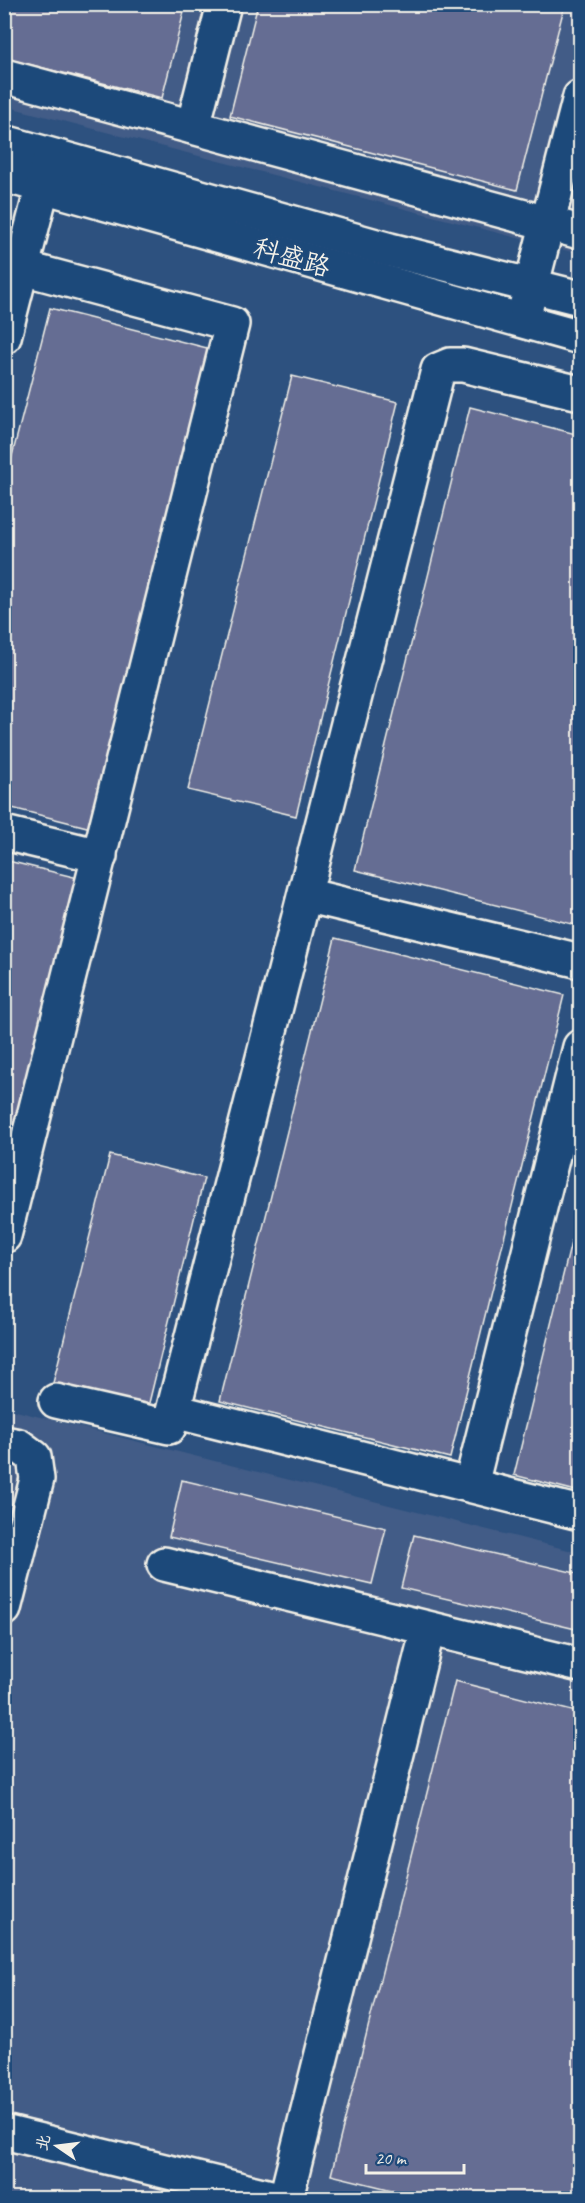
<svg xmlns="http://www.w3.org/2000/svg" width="585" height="2203" font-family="Caveat,'LXGW WenKai TC',sans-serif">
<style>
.built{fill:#425c87}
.building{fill:#656d93;stroke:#f4f1e8;stroke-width:1.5}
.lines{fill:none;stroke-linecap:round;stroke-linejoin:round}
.minor-casing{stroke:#f4f1e8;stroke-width:38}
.minor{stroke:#1f4a7a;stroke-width:33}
.labels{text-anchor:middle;stroke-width:5;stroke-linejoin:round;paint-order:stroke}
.street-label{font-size:26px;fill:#f4f1e8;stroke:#1f4a7a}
</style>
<rect width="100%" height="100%" fill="#2d517f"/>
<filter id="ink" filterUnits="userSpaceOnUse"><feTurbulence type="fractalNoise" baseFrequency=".0167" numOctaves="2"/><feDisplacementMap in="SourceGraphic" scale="12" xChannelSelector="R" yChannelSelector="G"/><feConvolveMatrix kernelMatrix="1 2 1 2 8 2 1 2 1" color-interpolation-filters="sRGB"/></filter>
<g filter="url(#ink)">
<!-- built -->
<g class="built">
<polygon points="4,5 580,5 580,254 5,106"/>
<polygon points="4,1408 580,1553 580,2198 5,2198"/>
</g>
<!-- building -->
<g class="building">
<polygon points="4,4 186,4 162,98 4,58"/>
<polygon points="258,4 565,4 517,190 230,116"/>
<polygon points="50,308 211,349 91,828 4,806 4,487"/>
<polygon points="292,376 398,402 296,816 188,790"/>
<polygon points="470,407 580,435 580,926 355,870"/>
<polygon points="4,860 82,879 4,1186"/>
<polygon points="335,938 564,995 450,1458 220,1401"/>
<polygon points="110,1155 204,1178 148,1407 53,1383"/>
<polygon points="580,1206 580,1492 514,1475"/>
<polygon points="182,1480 386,1528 372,1584 169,1537"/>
<polygon points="414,1535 580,1574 580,1630 401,1588"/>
<polygon points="455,1681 580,1713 580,2186 577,2198 425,2198 331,2175"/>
</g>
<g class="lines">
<!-- minor casing -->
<g class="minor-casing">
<g id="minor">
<polyline points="4,76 580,232"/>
<polyline points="193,127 224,4"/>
<polyline points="4,142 390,250 580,298"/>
<polyline points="4,175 580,337"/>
<polyline points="4,263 232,324 4,1236"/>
<polyline points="526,307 580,97"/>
<polyline points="4,337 48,165"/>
<polyline points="4,833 100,856"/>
<polyline points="305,895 580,961"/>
<polyline points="56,1401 169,1427 438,370 450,365 463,365 580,393"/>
<polyline points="174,1411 580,1513"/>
<polyline points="4,1443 19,1446 34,1457 37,1479 4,1609"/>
<polyline points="471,1485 580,1047"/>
<polyline points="164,1564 580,1665"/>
<polyline points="8,2133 275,2198"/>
<polyline points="286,2198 428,1629"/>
</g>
</g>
<!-- minor -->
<use href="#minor" class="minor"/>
</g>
</g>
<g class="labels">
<!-- street labels -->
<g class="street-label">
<text transform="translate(292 257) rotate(16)" y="9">科盛路</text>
</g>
</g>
<!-- margin -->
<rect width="585" height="2203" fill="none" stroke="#1f4a7a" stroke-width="24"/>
<rect x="12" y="12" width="561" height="2179" fill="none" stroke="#f4f1e8" stroke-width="2" filter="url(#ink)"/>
<!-- north arrow -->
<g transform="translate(57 2146) rotate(284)" stroke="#1f4a7a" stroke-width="4.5" paint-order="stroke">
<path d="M0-4.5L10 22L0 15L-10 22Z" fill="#f4f1e8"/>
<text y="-9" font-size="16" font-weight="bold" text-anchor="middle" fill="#f4f1e8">北</text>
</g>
<!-- scale -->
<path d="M366 2164v9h98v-9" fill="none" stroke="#f4f1e8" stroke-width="3"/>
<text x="375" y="2164" font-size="18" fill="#f4f1e8" stroke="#1f4a7a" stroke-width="4.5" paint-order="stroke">20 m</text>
</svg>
